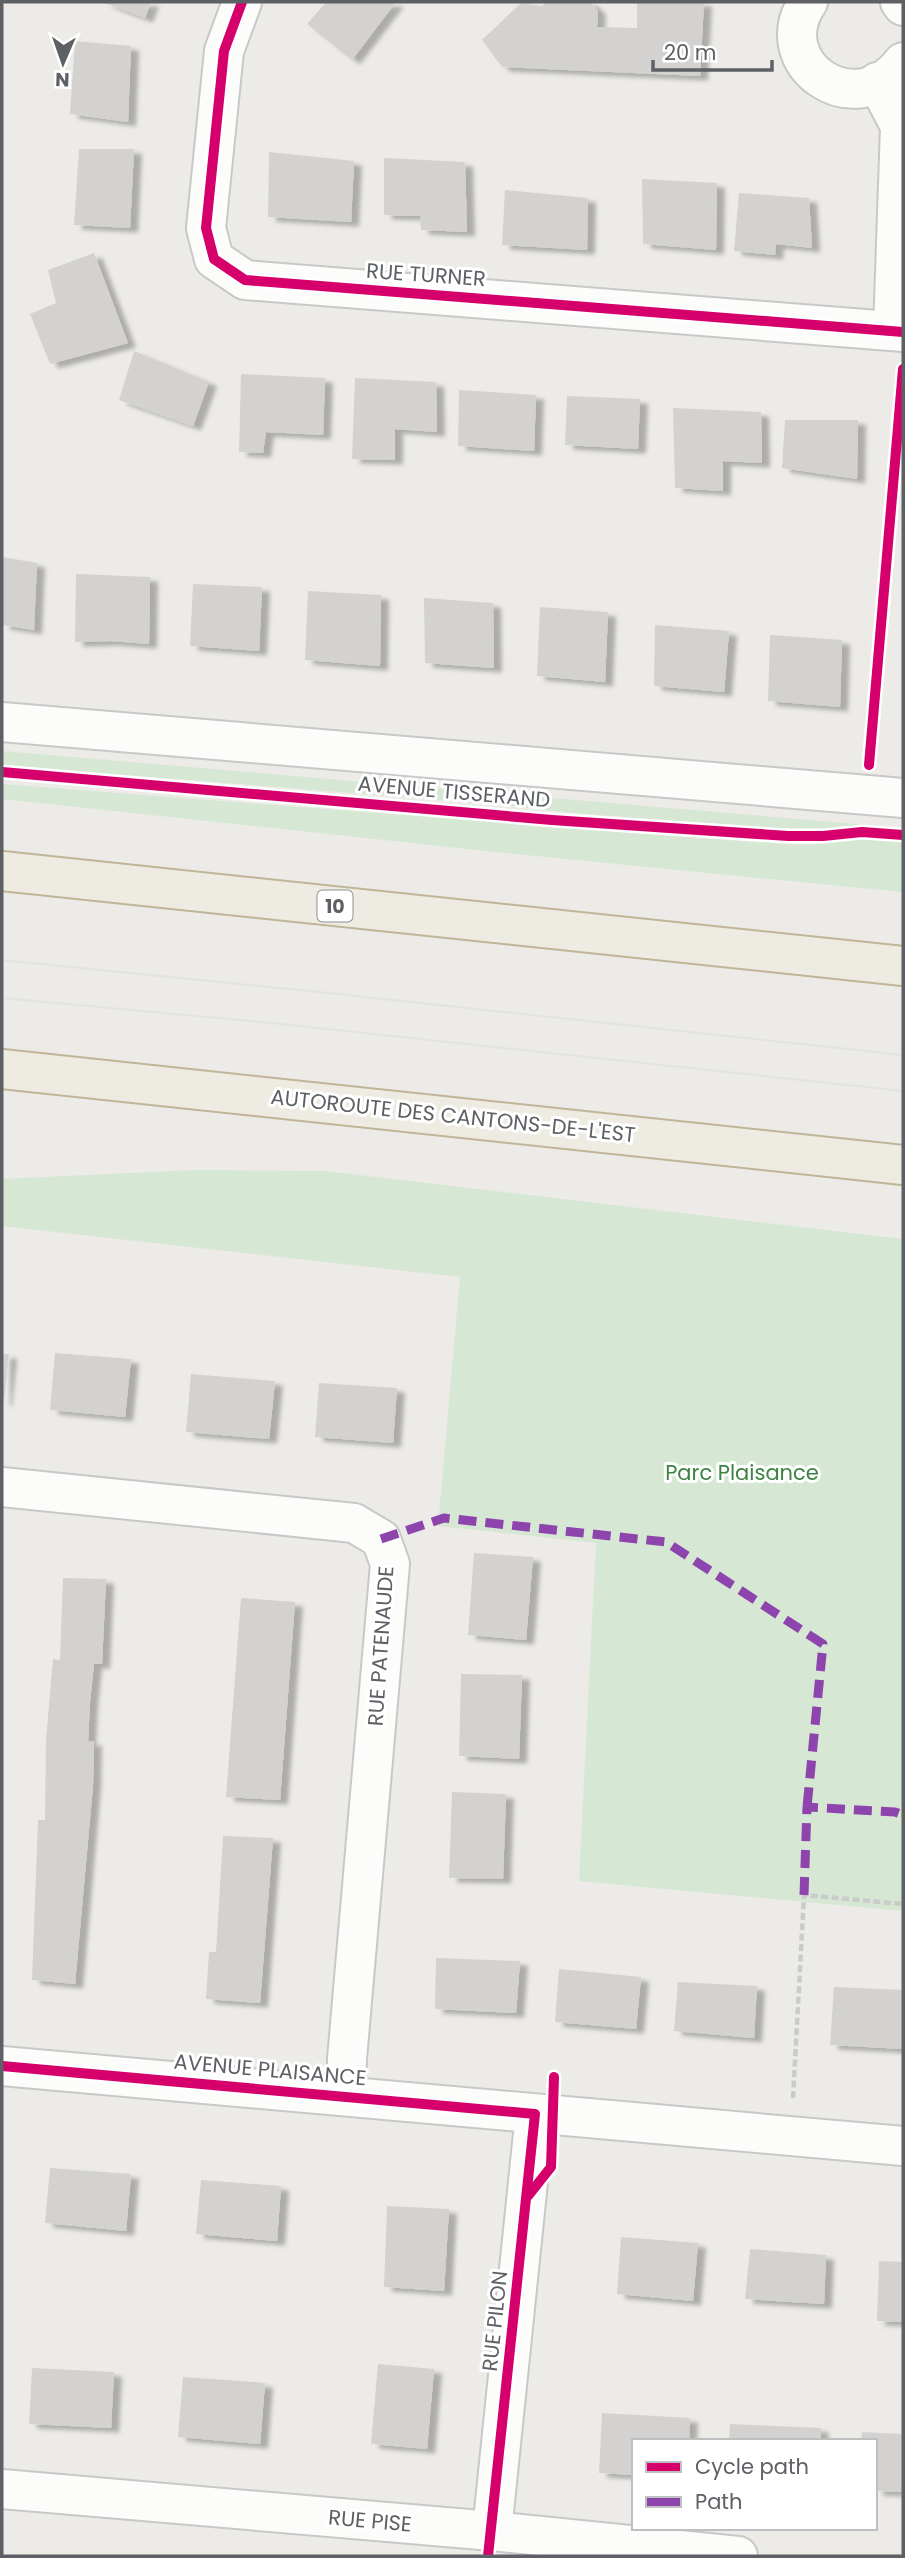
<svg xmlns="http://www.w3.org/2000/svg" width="905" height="2558" font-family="Poppins,sans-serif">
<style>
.green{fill:#d6e7d4}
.building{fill:#d3d2d0;filter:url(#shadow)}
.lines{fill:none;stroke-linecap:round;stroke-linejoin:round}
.minor-casing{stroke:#c8c8c8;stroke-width:42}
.highway-casing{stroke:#c1b598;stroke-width:42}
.path{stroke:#c9ccca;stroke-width:4.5;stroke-dasharray:7 3.5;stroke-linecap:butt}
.minor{stroke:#fcfcfb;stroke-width:38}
.highway{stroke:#eeebe2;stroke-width:38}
.tram{stroke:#e3e2e2;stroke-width:2}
.quiet{stroke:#8e44ad;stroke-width:9;stroke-dasharray:18 9;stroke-linecap:butt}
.cycleway-casing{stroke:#fff;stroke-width:15}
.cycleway{stroke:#d6006c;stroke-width:10}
.labels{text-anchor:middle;stroke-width:6;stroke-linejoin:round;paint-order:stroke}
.shield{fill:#fff;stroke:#8e9092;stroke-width:2}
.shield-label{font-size:19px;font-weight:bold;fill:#5d6064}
.street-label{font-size:21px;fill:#5d6064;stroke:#fff}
.park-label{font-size:21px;fill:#3e8342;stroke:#fff}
</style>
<defs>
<filter id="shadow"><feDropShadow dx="8" dy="4.5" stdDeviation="2" flood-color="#0004"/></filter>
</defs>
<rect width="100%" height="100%" fill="#ecebe7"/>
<!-- green -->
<g class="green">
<polygon points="2,751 903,828 903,892 505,853 2,799 2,784 752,842 809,845 828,843 829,829 803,830 597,815 465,802 14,766 2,765"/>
<polygon points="195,1170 325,1171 903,1239 903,1911 579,1881 596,1543 438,1526 460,1277 2,1226 2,1179"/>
</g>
<!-- building -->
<g class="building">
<polygon points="102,2 151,2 145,18"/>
<polygon points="326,2 396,2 352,60 307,24"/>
<polygon points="546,2 590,2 598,11 597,27 637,28 637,2 704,2 700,76 502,67 482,40 521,3 542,6"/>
<polygon points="75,41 131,46 128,122 70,114"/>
<polygon points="79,149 134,149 130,228 74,225"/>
<polygon points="269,152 354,161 351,222 268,217"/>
<polygon points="384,158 465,162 467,232 421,230 420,216 384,215"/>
<polygon points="642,179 717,183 716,250 643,244"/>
<polygon points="505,190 588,198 587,250 502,245"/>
<polygon points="739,193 809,198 812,248 776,244 775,255 734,251"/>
<polygon points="94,253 128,343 50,364 30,314 56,303 48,270"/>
<polygon points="134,351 209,382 193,426 119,400"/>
<polygon points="241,374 325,378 323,435 266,432 263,453 239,452"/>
<polygon points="355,378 436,382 437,432 395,429 395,460 352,459"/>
<polygon points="459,390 536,395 534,451 458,446"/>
<polygon points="567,396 640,399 638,449 565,445"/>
<polygon points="673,408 761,412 762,463 723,461 723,491 675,488"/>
<polygon points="785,420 858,420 857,479 782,468"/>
<polygon points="2,557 37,563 34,630 2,625"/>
<polygon points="76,574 150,577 149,644 111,641 75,642"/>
<polygon points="193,584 262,587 259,651 190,646"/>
<polygon points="308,591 381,595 380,666 305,660"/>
<polygon points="424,598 493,603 494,668 425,663"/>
<polygon points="540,607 608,612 605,682 537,676"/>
<polygon points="655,625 729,631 724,692 654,686"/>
<polygon points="770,635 842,640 840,707 768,701"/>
<polygon points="55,1353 131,1359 125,1417 50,1410"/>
<polygon points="2,1354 9,1354 4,1402 2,1402"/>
<polygon points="191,1374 275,1381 269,1439 186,1432"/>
<polygon points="319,1383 397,1388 393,1443 315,1437"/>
<polygon points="474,1553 533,1557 526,1640 468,1635"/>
<polygon points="63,1578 106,1579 102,1664 94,1664 90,1702 88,1742 94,1741 93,1785 75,1984 32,1980 38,1820 45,1820 46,1740 53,1659 60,1660"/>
<polygon points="241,1598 295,1602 280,1800 226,1797"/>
<polygon points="461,1674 522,1675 519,1759 459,1756"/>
<polygon points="452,1792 506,1794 503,1879 449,1878"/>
<polygon points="223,1836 273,1838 260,2003 206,1999 209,1952 216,1952"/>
<polygon points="436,1958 520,1961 516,2013 435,2009"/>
<polygon points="559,1969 641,1977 636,2029 555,2022"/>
<polygon points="678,1982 757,1986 754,2038 674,2031"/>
<polygon points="834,1987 903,1990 903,2049 830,2045"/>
<polygon points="50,2168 131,2174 126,2231 45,2223"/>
<polygon points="201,2180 281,2186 277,2241 196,2234"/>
<polygon points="387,2206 449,2209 444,2291 384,2287"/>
<polygon points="621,2237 698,2243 693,2301 617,2294"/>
<polygon points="750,2249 826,2255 824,2304 745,2299"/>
<polygon points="879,2261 903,2262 903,2322 877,2321"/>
<polygon points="378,2364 434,2369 427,2449 371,2444"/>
<polygon points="32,2368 114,2372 111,2428 29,2424"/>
<polygon points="183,2377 265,2383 260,2444 178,2437"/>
<polygon points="602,2413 690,2418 689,2441 634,2441 634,2475 599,2473"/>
<polygon points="730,2424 821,2428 820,2441 729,2441"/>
<polygon points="862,2432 903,2434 903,2492 875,2491 875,2441 861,2441"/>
</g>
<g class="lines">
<!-- minor casing -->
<g class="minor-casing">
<g id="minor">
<polyline points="242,2 224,51 206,228 214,259 245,280 903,332"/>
<path d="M808 2C766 63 855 126 903 62"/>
<polyline points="900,2 903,6"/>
<polyline points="877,82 900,126 893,331"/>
<polyline points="2,722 903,798"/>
<polyline points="2,1487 354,1523 381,1539 390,1564 347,2059 346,2096"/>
<polyline points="2,2066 903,2146"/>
<polyline points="2,2489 492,2531 738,2556"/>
<polyline points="492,2531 535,2114"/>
</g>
</g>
<!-- highway casing -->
<g class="highway-casing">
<g id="highway">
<polyline points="2,871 903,966"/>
<polyline points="2,1069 903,1165"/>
</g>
</g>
<!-- path -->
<polyline class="path" points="793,2098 804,1895 903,1904"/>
<!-- minor -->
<use href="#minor" class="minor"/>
<!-- highway -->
<use href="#highway" class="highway"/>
<!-- tram -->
<g class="tram">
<polyline points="2,960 328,993 903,1055"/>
<polyline points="2,998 272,1023 903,1091"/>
</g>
<!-- quiet -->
<g class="quiet">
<polyline points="381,1539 444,1518 666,1542 823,1644 807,1807"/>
<polyline points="804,1895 807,1807 895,1812 903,1815"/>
</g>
<!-- cycleway casing -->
<g class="cycleway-casing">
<g id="cycleway">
<polyline points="242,2 224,51 206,228 214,259 245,280 903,332"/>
<polyline points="869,765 903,369"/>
<polyline points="2,772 552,820 788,836 823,836 862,832 903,835"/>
<polyline points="2,2066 535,2114 488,2556"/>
<polyline points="528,2196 551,2167 554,2077"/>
</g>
</g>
<!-- cycleway -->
<use href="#cycleway" class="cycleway"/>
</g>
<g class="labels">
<!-- shield labels -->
<rect class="shield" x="317.5" y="890.5" width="35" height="31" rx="5"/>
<g class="shield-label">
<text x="335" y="913">10</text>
</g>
<!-- street labels -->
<g class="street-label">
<text transform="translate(426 275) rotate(4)" y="7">RUE TURNER</text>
<text transform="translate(454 792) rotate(5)" y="7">AVENUE TISSERAND</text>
<text transform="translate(453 1116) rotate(6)" y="7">AUTOROUTE DES CANTONS-DE-L'EST</text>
<text transform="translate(381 1646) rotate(-86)" y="7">RUE PATENAUDE</text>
<text transform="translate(270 2070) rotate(5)" y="7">AVENUE PLAISANCE</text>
<text transform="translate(495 2321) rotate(-84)" y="7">RUE PILON</text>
<text transform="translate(370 2521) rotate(5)" y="7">RUE PISE</text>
</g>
<!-- park labels -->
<g class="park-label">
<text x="742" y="1480">Parc Plaisance</text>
</g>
</g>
<!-- border -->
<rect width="905" height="2558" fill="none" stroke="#5d6064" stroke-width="7"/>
<!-- legend -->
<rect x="632" y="2439" width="245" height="91" fill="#ffffff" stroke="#bebfc1" stroke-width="2"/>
<rect x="646" y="2462" width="35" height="10" fill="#d6006c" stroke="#bebfc1" stroke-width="2"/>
<text x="695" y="2474" font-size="21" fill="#5d6064">Cycle path</text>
<rect x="646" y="2497" width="35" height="10" fill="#8e44ad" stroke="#bebfc1" stroke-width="2"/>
<text x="695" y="2509" font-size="21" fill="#5d6064">Path</text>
<!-- north arrow -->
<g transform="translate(63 63) rotate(182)" stroke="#ffffff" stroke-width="5" paint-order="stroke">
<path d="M0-5L12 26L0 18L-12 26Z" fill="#5d6064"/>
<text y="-10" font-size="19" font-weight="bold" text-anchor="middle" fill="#5d6064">N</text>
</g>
<!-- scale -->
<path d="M653 60v10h119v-10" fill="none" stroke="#5d6064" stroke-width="3.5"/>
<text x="664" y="60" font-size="21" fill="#5d6064" stroke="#ffffff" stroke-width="5" paint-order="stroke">20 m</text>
</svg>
